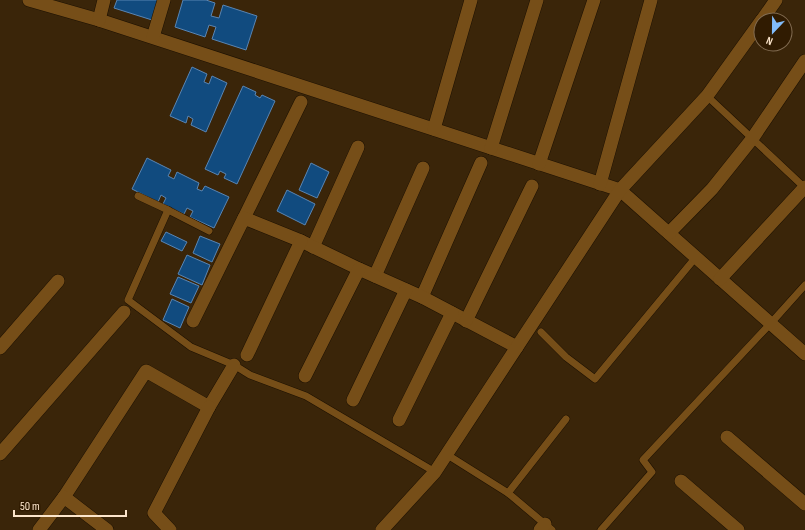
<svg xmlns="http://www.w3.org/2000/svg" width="805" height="530" font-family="'Sofia Sans Condensed',sans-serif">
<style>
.building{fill:#114b7f;stroke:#5985b3}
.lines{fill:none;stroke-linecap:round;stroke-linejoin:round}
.lane-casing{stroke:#1c1002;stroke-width:8}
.street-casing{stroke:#1c1002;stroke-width:14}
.lane{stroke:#764e18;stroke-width:7}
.street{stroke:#764e18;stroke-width:13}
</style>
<rect width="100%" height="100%" fill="#3a2509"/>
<!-- building -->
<g class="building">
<polygon points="117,0 159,0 152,20 114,8"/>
<polygon points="183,0 206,0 215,3 211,16 219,18 223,5 257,16 246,50 212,39 216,27 209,25 205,37 175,27"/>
<polygon points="192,67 207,74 204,82 209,84 212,76 227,83 206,132 191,125 193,119 188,116 186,123 170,116"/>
<polygon points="243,86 256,92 255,95 260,98 262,95 275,101 237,184 224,178 226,174 220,171 218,175 205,169"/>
<polygon points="147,158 171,170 168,176 174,179 177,172 199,183 197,189 202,191 205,186 229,197 214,228 190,217 193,211 187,208 184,214 163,204 166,198 161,195 158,202 132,189"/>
<polygon points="311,163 329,172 317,198 299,190"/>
<polygon points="287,190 315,204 305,225 277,211"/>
<polygon points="166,232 187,242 182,251 161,241"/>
<polygon points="200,236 220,244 212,262 193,253"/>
<polygon points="187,255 210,265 202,285 178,274"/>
<polygon points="178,277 199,286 191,303 170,294"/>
<polygon points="172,299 189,307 180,328 163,320"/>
</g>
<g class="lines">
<!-- lane casing -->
<g class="lane-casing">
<g id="lane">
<polyline points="707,96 805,188"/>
<polyline points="138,196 168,210 209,231"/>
<polyline points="168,210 128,300 191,347 234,365 250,375 306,396 435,472"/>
<polyline points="541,332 566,357 595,379 696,257"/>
<polyline points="446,454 508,493 552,530"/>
<polyline points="508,493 566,419"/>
<polyline points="601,530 652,472 643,460 771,323 805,285"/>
</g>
</g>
<!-- street casing -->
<g class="street-casing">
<g id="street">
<polyline points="29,0 99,20 620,190 805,354"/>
<polyline points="99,20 104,0"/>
<polyline points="762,20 776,0"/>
<polyline points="153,37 164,0"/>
<polyline points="434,129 471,0"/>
<polyline points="491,148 537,0"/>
<polyline points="539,164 594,0"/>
<polyline points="600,184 651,0"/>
<polyline points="244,218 301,102"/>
<polyline points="669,233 712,189 752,139 805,61"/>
<polyline points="313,247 358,147"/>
<polyline points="375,276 423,168"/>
<polyline points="720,279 805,187"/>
<polyline points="422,297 481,163"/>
<polyline points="193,321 244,218 301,241 359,269 422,297 517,347"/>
<polyline points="466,321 532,186"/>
<polyline points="0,348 58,281"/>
<polyline points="247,355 301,241"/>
<polyline points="305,376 359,269"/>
<polyline points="353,400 406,290"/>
<polyline points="399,420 452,313"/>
<polyline points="727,437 805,504"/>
<polyline points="0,454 124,312"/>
<polyline points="681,481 738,530"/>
<polyline points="64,497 146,371 209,407 234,365"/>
<polyline points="39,530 64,497 107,530"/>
<polyline points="170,530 154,513 209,407"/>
<polyline points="382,530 435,472 620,190 707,96 761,21"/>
<polyline points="540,530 545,524"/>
</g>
</g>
<!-- lane -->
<use href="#lane" class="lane"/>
<!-- street -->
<use href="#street" class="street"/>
</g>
<!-- north arrow -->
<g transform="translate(773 32) rotate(202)"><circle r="19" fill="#301b01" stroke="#826c52"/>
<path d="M0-3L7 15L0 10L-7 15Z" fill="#82bcfa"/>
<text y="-6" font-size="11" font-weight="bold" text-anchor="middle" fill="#fce5cb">N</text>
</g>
<!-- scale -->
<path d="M14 510v6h112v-6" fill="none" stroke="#fce5cb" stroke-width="2"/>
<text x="20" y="510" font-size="12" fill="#fce5cb" stroke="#301b01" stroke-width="3" paint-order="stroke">50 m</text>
</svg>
